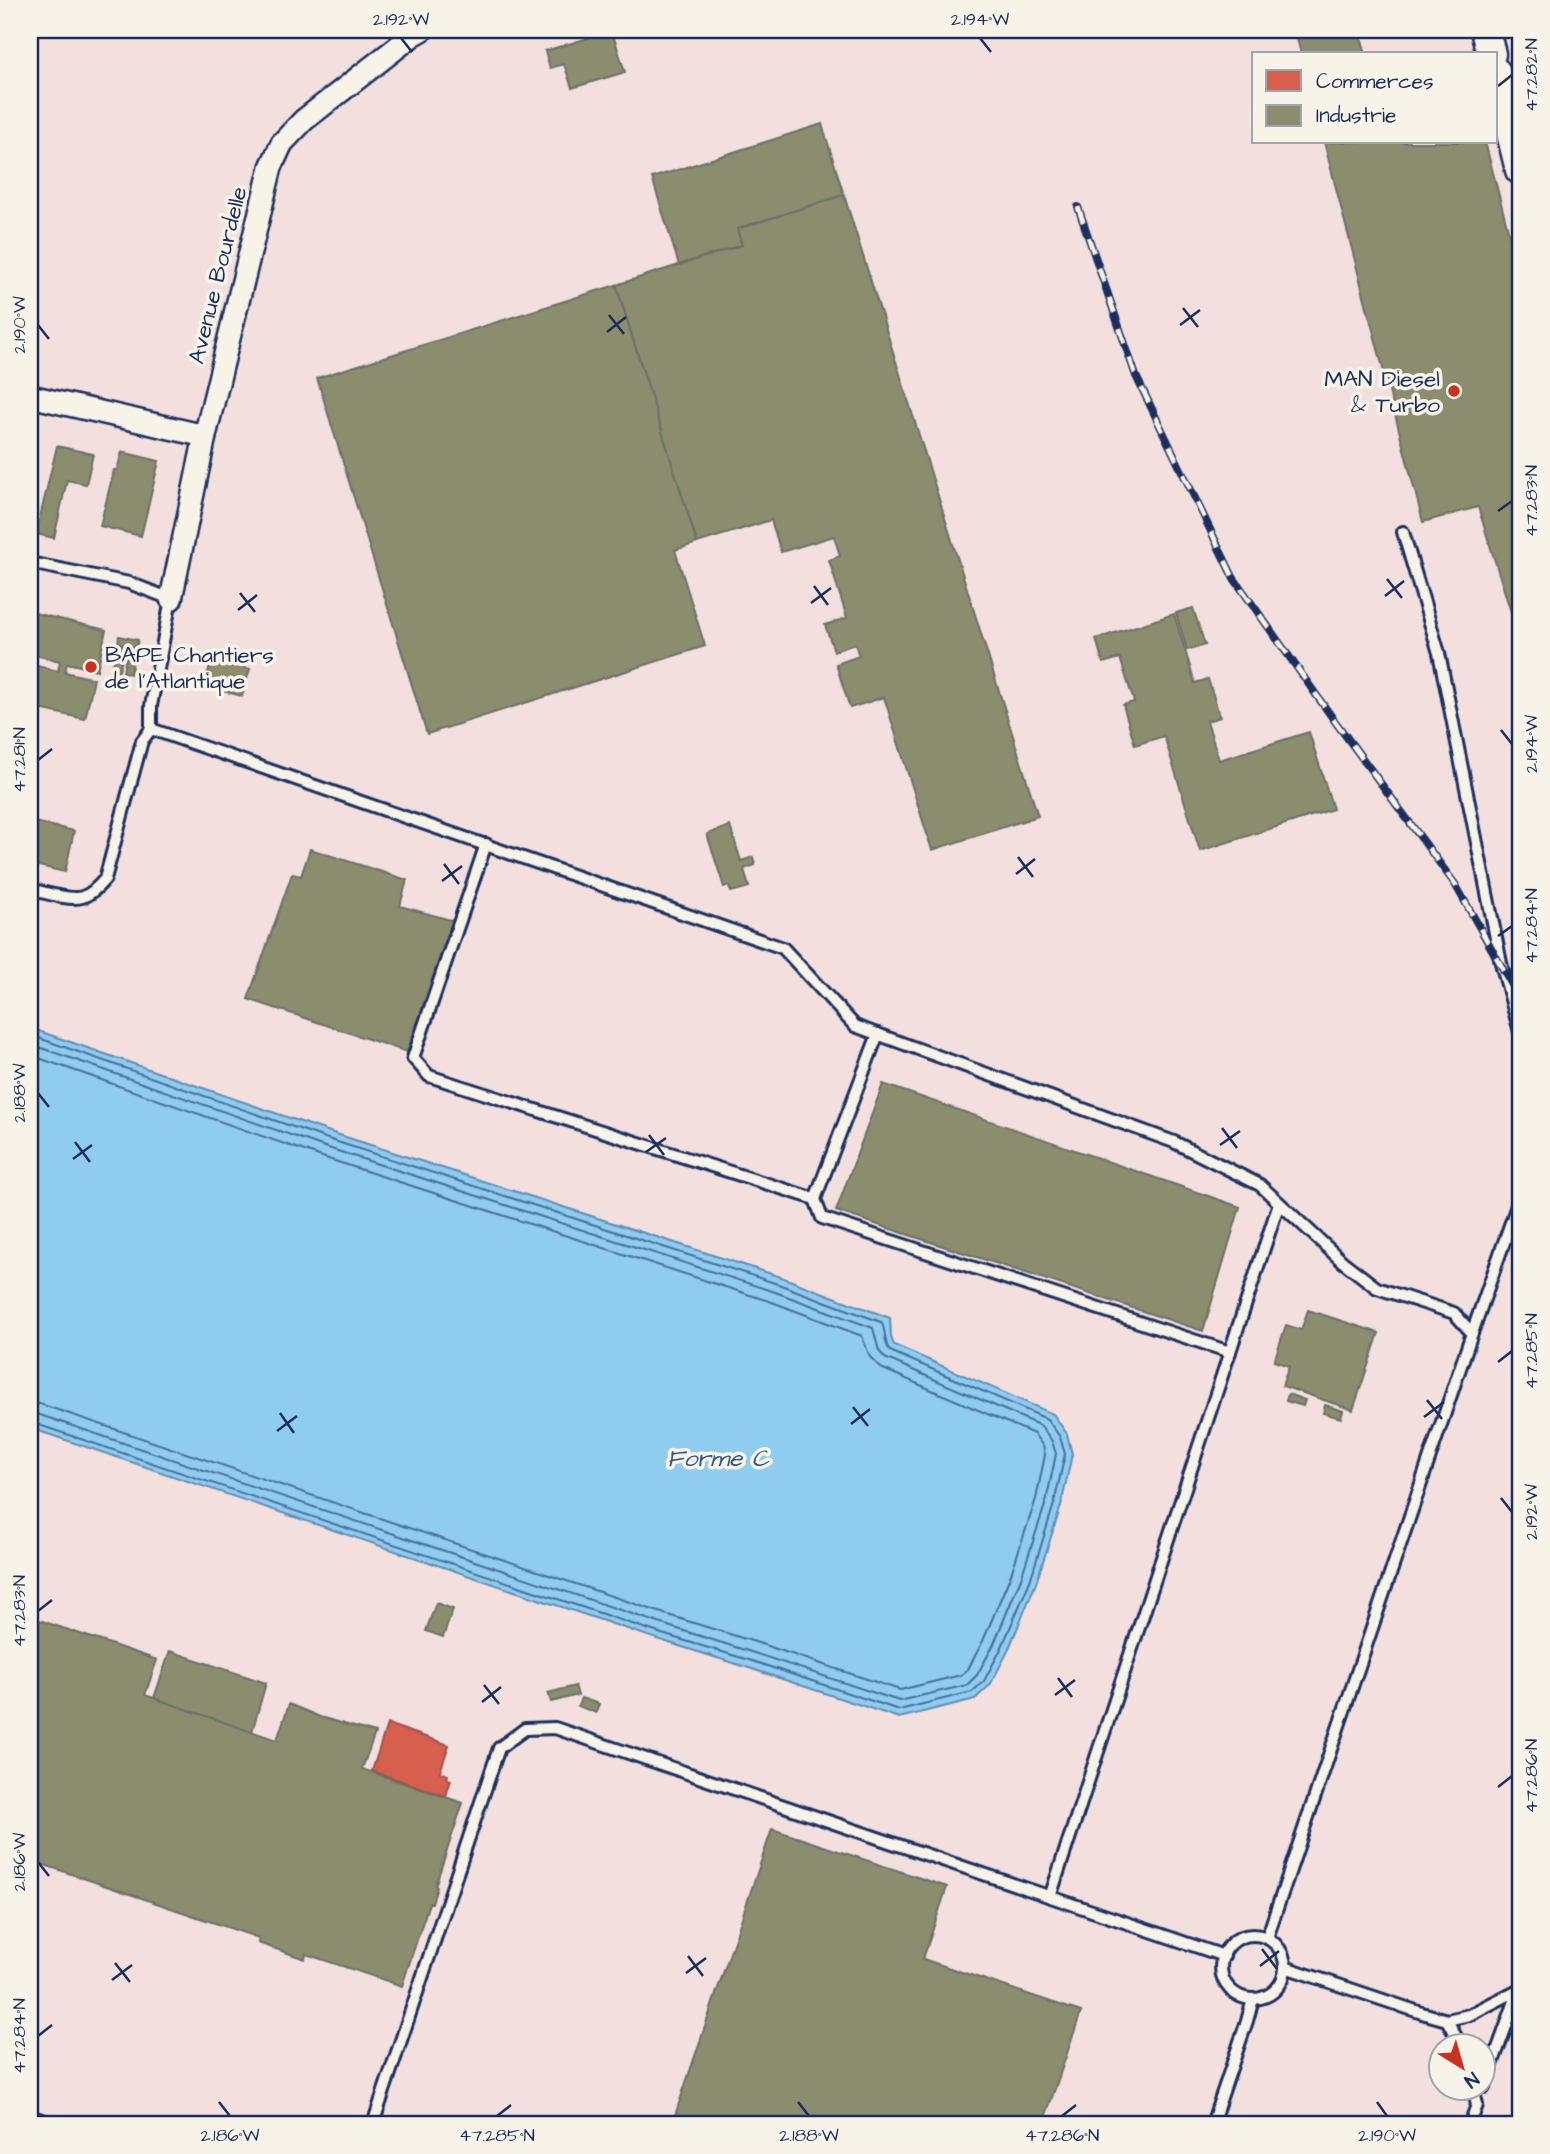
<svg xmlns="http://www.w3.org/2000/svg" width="1550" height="2154" font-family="'Architects Daughter',sans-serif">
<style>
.built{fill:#f3e0de;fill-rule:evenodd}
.water{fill:#8fccf0;stroke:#618db6;stroke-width:2}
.shops{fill:#d6604d;stroke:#9e5152;stroke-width:2}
.industry{fill:#8c8c6e;stroke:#6a7069;stroke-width:2}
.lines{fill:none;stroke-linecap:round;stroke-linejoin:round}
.shore{stroke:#496e98;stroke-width:2}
.lane-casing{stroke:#1b2f5e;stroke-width:16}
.street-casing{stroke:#1b2f5e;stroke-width:26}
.secondary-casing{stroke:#1b2f5e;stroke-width:33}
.lane{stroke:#f7f3e8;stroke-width:10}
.street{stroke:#f7f3e8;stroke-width:21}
.secondary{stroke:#f7f3e8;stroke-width:28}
.rail-casing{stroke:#1b2f5e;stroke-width:8}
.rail{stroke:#f7f3e8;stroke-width:5;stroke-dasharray:16;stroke-linecap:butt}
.ticks{fill:none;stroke:#1b2f5e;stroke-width:2.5}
.poi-dot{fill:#c8321e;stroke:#f7f3e8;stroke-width:2.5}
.labels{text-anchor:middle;stroke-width:7;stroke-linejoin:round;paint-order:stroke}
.street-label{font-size:23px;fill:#1b2f5e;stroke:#f7f3e8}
.poi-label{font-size:23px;fill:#1b2f5e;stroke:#f7f3e8;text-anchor:end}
.water-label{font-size:24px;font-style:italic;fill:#385682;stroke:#f7f3e8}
.neatline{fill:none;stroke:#1b2f5e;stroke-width:2.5}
.ticks-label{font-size:18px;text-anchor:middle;fill:#1b2f5e}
</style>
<rect width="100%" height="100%" fill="#f7f3e8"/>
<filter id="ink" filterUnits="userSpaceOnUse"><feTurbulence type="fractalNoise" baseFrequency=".0143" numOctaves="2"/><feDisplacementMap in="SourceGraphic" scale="14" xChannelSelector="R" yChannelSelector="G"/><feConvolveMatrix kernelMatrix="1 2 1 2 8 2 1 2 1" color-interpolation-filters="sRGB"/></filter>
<g filter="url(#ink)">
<!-- built -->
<path class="built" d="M30 30H1520V2124H30ZM1254 54H1496V142H1254ZM1442 2046H1484V2088H1442Z"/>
<!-- water -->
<polygon class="water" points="30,1028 327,1131 781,1277 890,1318 891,1337 894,1345 1053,1414 1067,1434 1072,1454 1061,1506 1036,1583 1007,1653 990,1685 975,1699 899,1718 746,1667 660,1640 30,1428"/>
<!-- shops -->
<polygon class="shops" points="387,1724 449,1745 440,1772 448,1775 447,1779 451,1780 446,1796 372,1771"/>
<!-- industry -->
<g class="industry">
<polygon points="1295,30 1359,30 1366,54 1301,54"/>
<polygon points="612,31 625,72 572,88 564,64 550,68 545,51"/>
<polygon points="822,124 844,195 737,229 742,245 679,265 652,178"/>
<polygon points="1324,142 1485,142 1520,276 1520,641 1478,507 1423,522"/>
<polygon points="844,195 1038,816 932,850 884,697 850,708 836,664 859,656 855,644 834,651 825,625 847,618 829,560 840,556 834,536 781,552 771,520 697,543 616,285 742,245 737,229"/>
<polygon points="616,285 697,543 675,550 705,646 427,734 317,378"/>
<polygon points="57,446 93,454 86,484 67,480 54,538 36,534"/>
<polygon points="122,452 159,461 141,536 100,526 114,470 117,470"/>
<polygon points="1193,608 1205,645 1187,650 1176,613"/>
<polygon points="30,612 106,630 97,670 67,663 65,672 94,679 85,719 30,707 30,664 58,671 60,661 30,654"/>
<polygon points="1174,614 1195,683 1208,679 1220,717 1207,721 1219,760 1309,732 1333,809 1200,851 1164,736 1135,745 1123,705 1134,702 1120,658 1103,663 1096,639"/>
<polygon points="119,636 138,640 136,647 118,643"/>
<polygon points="118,645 125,647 119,671 112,670"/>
<polygon points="128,647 136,649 130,674 123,672"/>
<polygon points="212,659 250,669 242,696 204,686"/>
<polygon points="30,821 74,831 65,872 30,864"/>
<polygon points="730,826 741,861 753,857 755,865 744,869 749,887 731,892 728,885 724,887 707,834"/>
<polygon points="310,849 407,880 400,906 454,921 407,1052 248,999 292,874 301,876"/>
<polygon points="883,1084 1240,1207 1203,1331 836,1211"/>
<polygon points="1308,1310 1379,1333 1353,1410 1282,1386 1289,1366 1274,1361 1286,1325 1301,1330"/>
<polygon points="1288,1394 1305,1400 1303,1406 1286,1401"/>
<polygon points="1325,1405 1343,1411 1341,1418 1323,1413"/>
<polygon points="436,1603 453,1609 443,1637 426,1631"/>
<polygon points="30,1617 157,1660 145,1695 277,1740 289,1704 320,1717 375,1733 362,1769 463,1803 435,1886 437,1887 432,1903 429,1903 402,1986 306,1954 305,1959 258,1943 259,1938 30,1860"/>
<polygon points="170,1651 266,1683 252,1732 154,1698"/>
<polygon points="575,1686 578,1695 551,1702 548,1693"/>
<polygon points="581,1698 599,1704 596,1713 578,1706"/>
<polygon points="772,1829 947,1887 923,1959 1081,2012 1043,2124 672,2124"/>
</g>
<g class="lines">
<!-- shore -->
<g class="shore">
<path d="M30 1035 325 1138 778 1284 881 1322C887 1331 883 1342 890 1351L1047 1419 1060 1437 1065 1454 1054 1504 1030 1581 1001 1649 984 1681 972 1692 899 1710 749 1660 662 1634 30 1422"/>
<polyline points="30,1044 322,1146 775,1292 873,1328 879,1351 885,1358 1041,1426 1052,1441 1056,1454 1046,1502 1021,1578 993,1646 977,1675 967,1685 899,1701 751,1652 665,1625 37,1414 30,1413"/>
<polyline points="30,1055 319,1156 772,1302 862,1336 870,1357 881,1368 1034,1434 1043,1446 1045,1455 1036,1499 1011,1574 983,1641 968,1669 961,1675 900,1690 755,1642 668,1615 40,1404 30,1403"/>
</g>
<!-- lane casing -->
<g class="lane-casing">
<g id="lane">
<polyline points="1403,532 1439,653 1501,963 1520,1032"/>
<polyline points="30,563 129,583 171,599 151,706 151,729 783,948 855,1026 1174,1142 1260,1185 1343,1262 1377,1288 1454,1313 1472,1333 1267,1938"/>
<polyline points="486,844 413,1058 429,1076 815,1199"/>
<path d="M30 889C43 892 70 901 82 897 91 895 99 886 105 879L142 741 151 729"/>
<polyline points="878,1034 815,1199 822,1218 1230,1352"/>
<polyline points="1472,1333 1520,1197"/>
<polyline points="1050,1897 1279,1203"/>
<circle cx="1253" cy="1967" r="32"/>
<polyline points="1285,1967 1422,2013 1447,2020 1469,2015 1520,1989"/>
<polyline points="1447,2020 1461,2046"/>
<polyline points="1484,2087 1519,1990"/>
<polyline points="30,2116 54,2124"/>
<polyline points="373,2124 499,1748 525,1729 555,1728 1224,1956"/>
<polyline points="1212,2124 1247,2021 1253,1999"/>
<polyline points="1470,2124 1477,2105 1473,2088"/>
</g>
</g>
<!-- street casing -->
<g class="street-casing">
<g id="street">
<polyline points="30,396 205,436"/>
<polyline points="171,599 205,436 271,167 282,143 304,120 413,35 422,30"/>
</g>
</g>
<!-- secondary casing -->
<g class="secondary-casing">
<g id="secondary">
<polyline points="1485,30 1491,54"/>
<polyline points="1496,72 1520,170"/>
</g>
</g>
<!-- lane -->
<use href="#lane" class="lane"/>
<!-- street -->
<use href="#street" class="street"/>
<!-- secondary -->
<use href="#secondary" class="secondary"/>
<!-- rail casing -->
<g class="rail-casing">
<polyline id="rail" points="1078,207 1136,376 1233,577 1334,720 1455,884 1520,999"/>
</g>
<!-- rail -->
<use href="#rail" class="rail"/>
</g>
</g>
<!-- ticks -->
<path class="ticks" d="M401 38 412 52M980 38 991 52M1498 86 1512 75M1183 308 1198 327M609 315 624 334M38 325 49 339M1180 325 1200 310M607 332 626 317M1498 511 1512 501M1387 579 1402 598M814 586 828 605M240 593 255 612M1385 596 1404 581M811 603 831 588M238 610 257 595M1501 730 1512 744M38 760 52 749M1018 857 1033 877M444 864 459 884M1016 874 1035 859M442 881 462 866M1498 936 1512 926M38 1093 49 1107M1222 1128 1237 1148M649 1135 664 1155M75 1142 90 1162M1220 1145 1240 1131M646 1152 666 1138M73 1159 92 1145M1498 1362 1512 1351M1427 1400 1442 1419M853 1407 868 1426M280 1413 294 1433M1424 1417 1444 1402M851 1424 870 1409M277 1431 297 1416M1501 1498 1512 1512M38 1611 52 1600M1058 1678 1072 1697M484 1685 499 1704M1055 1695 1075 1680M482 1702 501 1687M1498 1787 1512 1776M38 1862 49 1876M1262 1949 1277 1969M688 1956 703 1976M115 1963 130 1982M1260 1966 1279 1951M686 1973 706 1958M112 1980 132 1965M38 2036 52 2025M219 2102 230 2116M798 2102 809 2116M1377 2102 1387 2116M497 2116 511 2105M1062 2116 1076 2105"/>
<!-- markers -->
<g class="poi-dot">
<circle cx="1454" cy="391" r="7"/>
<circle cx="91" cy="667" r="7"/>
</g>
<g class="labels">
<!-- street labels -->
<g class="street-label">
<text transform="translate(217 275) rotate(-76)" y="8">Avenue Bourdelle</text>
</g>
<!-- poi labels -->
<g class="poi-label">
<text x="1440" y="386">MAN Diesel<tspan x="1440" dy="26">&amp; Turbo</tspan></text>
<text x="105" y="662" text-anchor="start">BAPE Chantiers<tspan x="105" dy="26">de l'Atlantique</tspan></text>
</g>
<!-- water labels -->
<g class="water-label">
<text x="718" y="1466">Forme C</text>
</g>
</g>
<!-- margin -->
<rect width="1550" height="2154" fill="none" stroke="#f7f3e8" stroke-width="77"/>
<!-- legend -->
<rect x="1252" y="52" width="245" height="91" fill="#f7f3e8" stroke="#9fa5b1" stroke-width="2"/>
<rect x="1266" y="70" width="35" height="21" fill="#d6604d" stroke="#9fa5b1" stroke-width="2"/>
<text x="1316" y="88" font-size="21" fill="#1b2f5e">Commerces</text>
<rect x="1266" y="105" width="35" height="21" fill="#8c8c6e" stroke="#9fa5b1" stroke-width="2"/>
<text x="1316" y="122" font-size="21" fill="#1b2f5e">Industrie</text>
<!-- north arrow -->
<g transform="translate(1462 2067) rotate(143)"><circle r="33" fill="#f7f3e8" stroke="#9fa5b1" stroke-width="2"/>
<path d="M0-5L12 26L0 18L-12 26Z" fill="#c8321e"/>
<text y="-10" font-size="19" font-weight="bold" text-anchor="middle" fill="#1b2f5e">N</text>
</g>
<rect x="38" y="38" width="1474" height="2078" class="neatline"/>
<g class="ticks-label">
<text x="401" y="25">2.192°W</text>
<text x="980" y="25">2.194°W</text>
<text transform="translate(1531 75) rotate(-90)" y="6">47.282°N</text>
<text transform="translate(19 325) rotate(-90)" y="6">2.190°W</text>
<text transform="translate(1531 501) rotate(-90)" y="6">47.283°N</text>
<text transform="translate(1531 744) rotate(-90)" y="6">2.194°W</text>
<text transform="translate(19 760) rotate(-90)" y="6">47.281°N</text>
<text transform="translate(1531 926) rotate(-90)" y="6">47.284°N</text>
<text transform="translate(19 1093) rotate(-90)" y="6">2.188°W</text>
<text transform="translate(1531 1351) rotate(-90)" y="6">47.285°N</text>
<text transform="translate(1531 1512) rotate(-90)" y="6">2.192°W</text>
<text transform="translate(19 1611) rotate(-90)" y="6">47.283°N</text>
<text transform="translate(1531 1776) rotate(-90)" y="6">47.286°N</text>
<text transform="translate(19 1862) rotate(-90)" y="6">2.186°W</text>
<text transform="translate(19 2036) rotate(-90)" y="6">47.284°N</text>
<text x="230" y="2141">2.186°W</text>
<text x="497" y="2141">47.285°N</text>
<text x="809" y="2141">2.188°W</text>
<text x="1062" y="2141">47.286°N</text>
<text x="1387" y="2141">2.190°W</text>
</g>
</svg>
